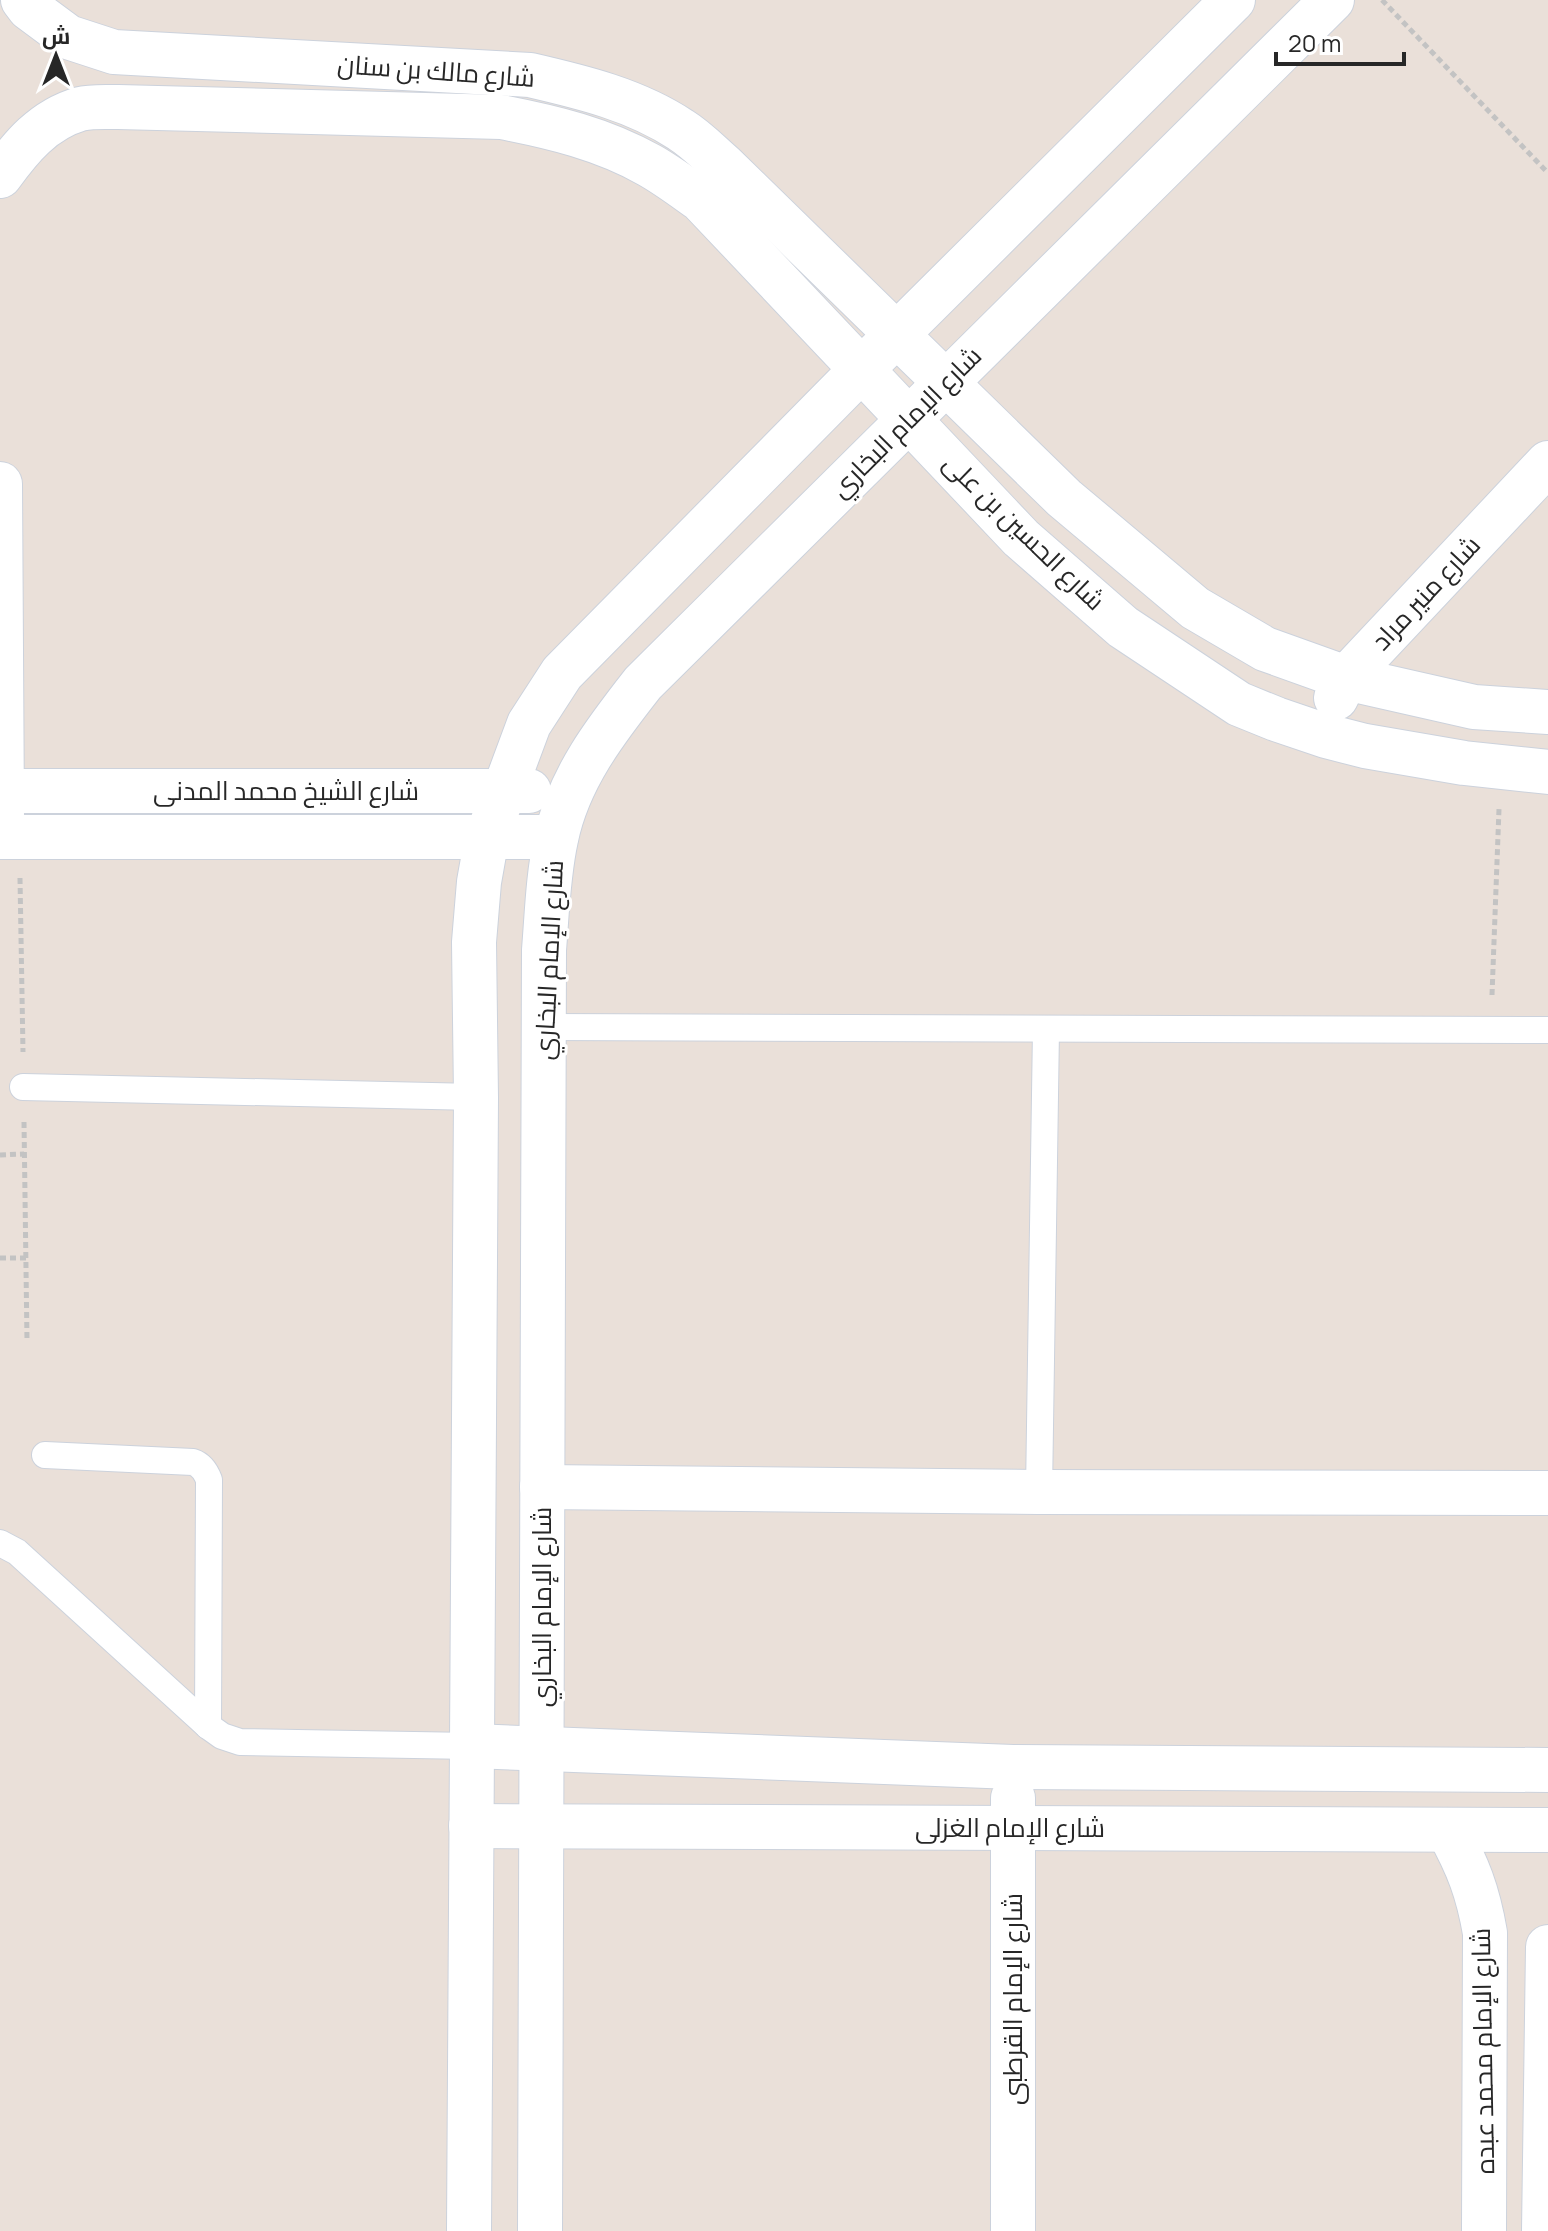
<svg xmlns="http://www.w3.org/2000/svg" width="1548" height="2231" font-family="Manrope,Cairo,sans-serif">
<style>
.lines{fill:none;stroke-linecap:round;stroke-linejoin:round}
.lane-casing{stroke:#ccd2dc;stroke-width:28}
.street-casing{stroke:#ccd2dc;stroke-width:46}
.path{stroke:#c3c3c3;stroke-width:5;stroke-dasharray:6 4;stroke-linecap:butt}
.lane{stroke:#fff;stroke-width:26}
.street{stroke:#fff;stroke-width:44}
.labels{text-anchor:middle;stroke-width:6;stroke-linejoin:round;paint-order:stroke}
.street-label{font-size:26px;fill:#272727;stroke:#fff}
</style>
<rect width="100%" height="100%" fill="#eae0d9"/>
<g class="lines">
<!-- lane casing -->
<g class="lane-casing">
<g id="lane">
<polyline points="544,1027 1548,1030"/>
<polyline points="23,1087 476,1097"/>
<path d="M45 1455 193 1462C202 1465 206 1472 209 1480L208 1726"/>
<polyline points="1039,1492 1046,1029"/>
<polyline points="0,1543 17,1552 208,1726 222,1736 240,1742 472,1746"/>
</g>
</g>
<!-- street casing -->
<g class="street-casing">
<g id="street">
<path d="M23 0 29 8 68 37 114 52 530 75C582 87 636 100 681 130 697 140 710 154 724 166L1064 498 1195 608 1265 649 1346 678 1474 707 1548 712"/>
<path d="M0 176C21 147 43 120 80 109 92 106 106 107 118 107L501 117C553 127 603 139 649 165 667 175 684 188 701 200L1021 538 1123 627 1239 704 1276 719 1326 736 1365 746 1464 763 1548 772"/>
<polyline points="0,484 2,819"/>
<polyline points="1336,698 1346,678 1548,463"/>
<polyline points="0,791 529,791"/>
<polyline points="0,837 556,837"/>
<polyline points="542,1487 1039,1492 1548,1493"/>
<polyline points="472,1746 1013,1767 1548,1770"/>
<polyline points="471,1826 1548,1830"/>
<path d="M1448 1830C1468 1866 1478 1892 1485 1933L1484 2231"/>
<polyline points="469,2231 476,1097 474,942 479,882 487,837 529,724 562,673 862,369 1233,0"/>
<path d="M540 2231 544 950C547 913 548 875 556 839 568 779 606 730 643 683L1332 0"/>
<polyline points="1013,2231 1013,1798"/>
<polyline points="1544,2231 1548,1947"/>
</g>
</g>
<!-- path -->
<g class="path">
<polyline points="1382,0 1548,173"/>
<polyline points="20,878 23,1052"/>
<polyline points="1492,995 1499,809"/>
<polyline points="24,1122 27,1341"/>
<polyline points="0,1155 24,1154"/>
<polyline points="0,1258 26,1258"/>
</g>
<!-- lane -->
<use href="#lane" class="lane"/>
<!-- street -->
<use href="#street" class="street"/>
</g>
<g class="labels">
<!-- street labels -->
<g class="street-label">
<text transform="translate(436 71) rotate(4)" y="9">شارع مالك بن سنان</text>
<text transform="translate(906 422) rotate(-45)" y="9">شارع الإمام البخاري</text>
<text transform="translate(1024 532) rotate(44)" y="9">شارع الحسين بن على</text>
<text transform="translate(1426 593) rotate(-47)" y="9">شارع منير مراد</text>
<text x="286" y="800">شارع الشيخ محمد المدنى</text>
<text transform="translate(549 960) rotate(-87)" y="9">شارع الإمام البخاري</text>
<text transform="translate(542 1607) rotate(-90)" y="9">شارع الإمام البخاري</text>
<text x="1010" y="1837">شارع الإمام الغزلى</text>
<text transform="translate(1013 1999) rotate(-90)" y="9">شارع الإمام القرطبى</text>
<text transform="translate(1483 2051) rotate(-91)" y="9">شارع الإمام محمد عبده</text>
</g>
</g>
<!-- north arrow -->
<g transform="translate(56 56)" stroke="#ffffff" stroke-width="6" paint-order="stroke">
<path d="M0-6L14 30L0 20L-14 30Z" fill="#272727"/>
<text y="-12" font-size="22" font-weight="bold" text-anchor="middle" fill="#272727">ش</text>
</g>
<!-- scale -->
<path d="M1276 52v12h128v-12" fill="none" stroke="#272727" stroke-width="4"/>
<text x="1288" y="52" font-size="24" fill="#272727" stroke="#ffffff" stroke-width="6" paint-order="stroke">20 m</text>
</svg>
